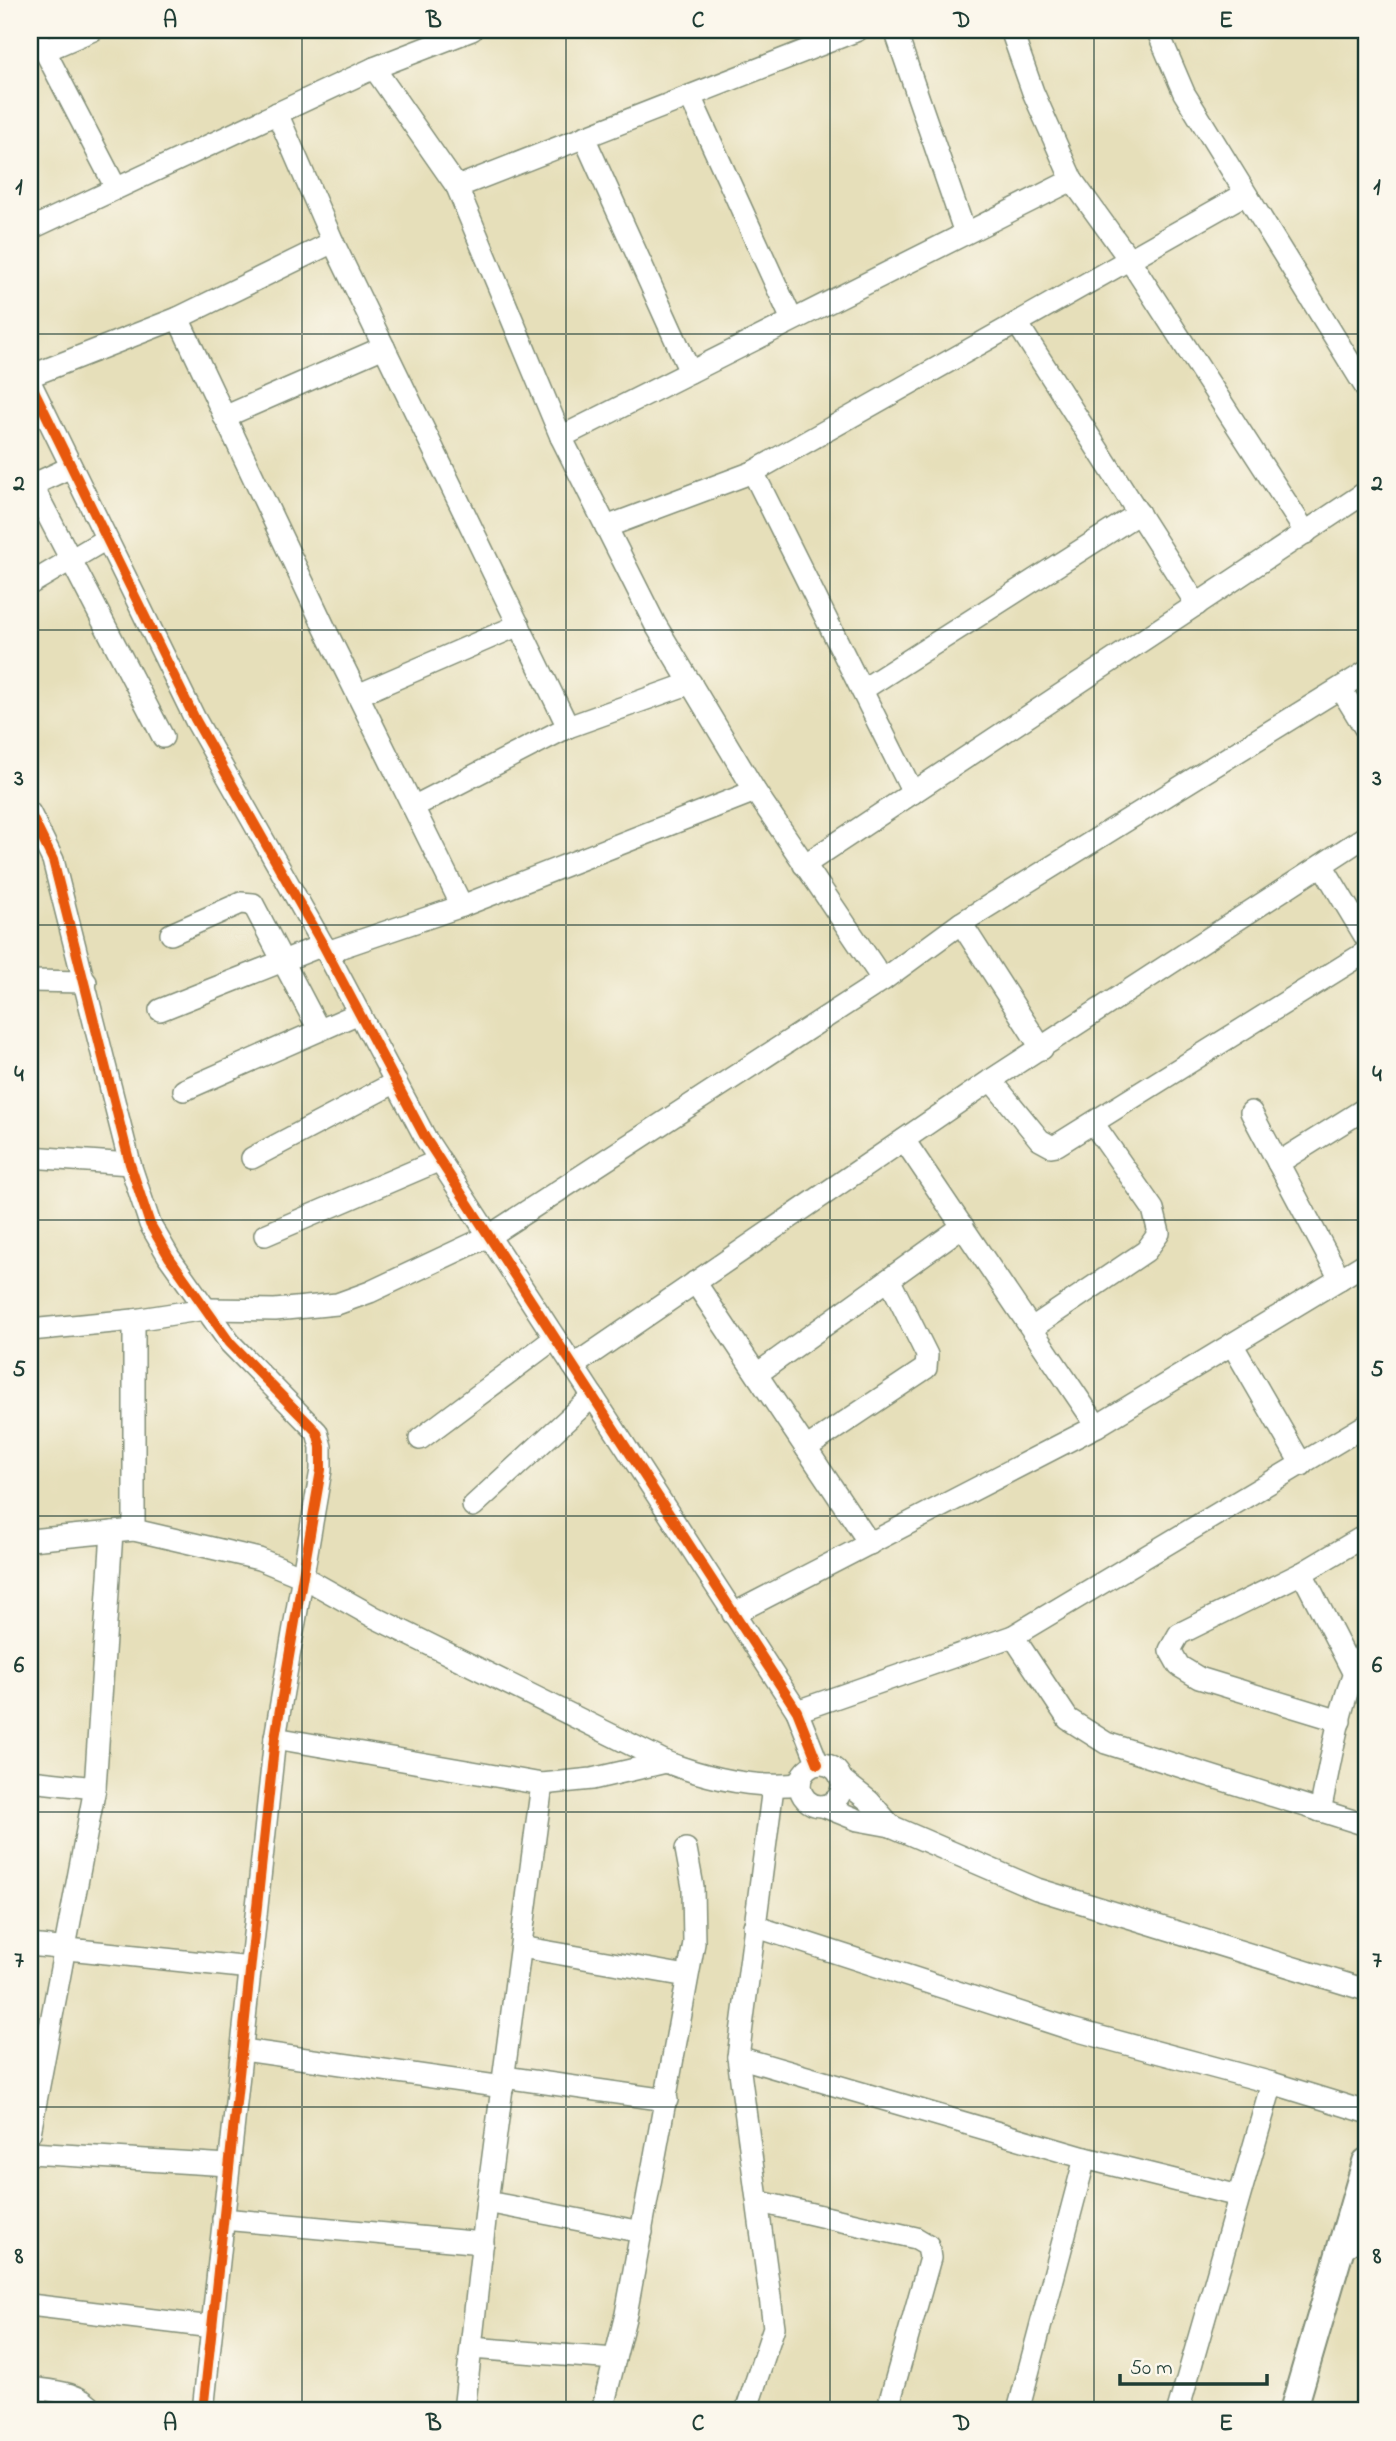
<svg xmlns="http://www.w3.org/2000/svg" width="1396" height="2441" font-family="'Indie Flower',sans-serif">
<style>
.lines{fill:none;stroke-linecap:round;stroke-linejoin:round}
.minor-casing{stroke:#828e77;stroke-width:24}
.major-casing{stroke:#828e77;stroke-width:30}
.minor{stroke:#fff;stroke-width:21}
.major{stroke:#fff;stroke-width:26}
.cycleway-casing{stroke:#fbf7ec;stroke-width:15}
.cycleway{stroke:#e8590c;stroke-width:10}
.grid{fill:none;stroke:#1f3d34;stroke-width:2;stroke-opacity:0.55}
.neatline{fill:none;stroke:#1f3d34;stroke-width:2.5}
.grid-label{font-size:23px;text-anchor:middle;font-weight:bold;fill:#1f3d34}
</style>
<rect width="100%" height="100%" fill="#fbf7ec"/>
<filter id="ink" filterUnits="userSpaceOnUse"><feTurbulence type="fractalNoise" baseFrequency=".0143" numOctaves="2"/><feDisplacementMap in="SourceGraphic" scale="14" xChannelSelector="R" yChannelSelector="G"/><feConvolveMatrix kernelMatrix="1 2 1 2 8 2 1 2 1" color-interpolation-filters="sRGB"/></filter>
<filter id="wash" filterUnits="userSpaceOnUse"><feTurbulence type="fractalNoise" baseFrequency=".00686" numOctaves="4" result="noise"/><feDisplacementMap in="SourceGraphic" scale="28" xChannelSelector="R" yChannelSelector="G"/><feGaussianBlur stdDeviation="1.57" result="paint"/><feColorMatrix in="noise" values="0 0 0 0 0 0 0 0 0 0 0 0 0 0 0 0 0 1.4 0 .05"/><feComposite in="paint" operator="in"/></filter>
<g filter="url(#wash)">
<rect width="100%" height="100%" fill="#e6dfba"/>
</g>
<g filter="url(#ink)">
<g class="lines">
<!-- minor casing -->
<g class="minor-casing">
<g id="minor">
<polyline points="34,30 116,188"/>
<polyline points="895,30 965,233"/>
<polyline points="1011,30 1033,92 1072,180 1129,259 1306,533"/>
<polyline points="1157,30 1184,93 1366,388"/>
<polyline points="44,51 93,30"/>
<polyline points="374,68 457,187 561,437 655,624 755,791 883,980"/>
<polyline points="690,96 792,320"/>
<polyline points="277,113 333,242 568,727"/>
<polyline points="584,137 690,372"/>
<polyline points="457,187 858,30"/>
<polyline points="30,229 374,68 472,30"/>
<polyline points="178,318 327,633 462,906"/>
<polyline points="1017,323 1197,605"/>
<polyline points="30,376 178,318 333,242"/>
<polyline points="30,382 195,719 323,945 426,1139 797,1711 818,1764"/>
<polyline points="224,417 384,347"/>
<polyline points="561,437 1072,180"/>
<polyline points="753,472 913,793"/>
<polyline points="32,485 163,737"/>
<polyline points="30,486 71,467"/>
<polyline points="606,527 753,472 1245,194"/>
<polyline points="30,584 106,539"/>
<polyline points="1341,689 1366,730"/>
<polyline points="862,690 1139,513"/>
<polyline points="358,695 519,625"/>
<polyline points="413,807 568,727 691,683"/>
<polyline points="30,813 53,860 130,1164 150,1224 169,1257 230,1343 317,1432 321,1447 321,1470 275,1738 203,2411"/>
<polyline points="804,865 1366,492"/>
<polyline points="1322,865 1366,938"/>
<polyline points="961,923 1042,1049"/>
<polyline points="171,934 241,903 253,904 319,1030"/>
<polyline points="327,952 462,906 755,791"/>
<polyline points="30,981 86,982"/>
<polyline points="160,1010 323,945"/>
<polyline points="991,1080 1040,1140 1051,1146 1057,1145 1366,952"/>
<polyline points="184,1090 359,1013"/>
<polyline points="1251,1112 1340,1279"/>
<polyline points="904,1140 1097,1426"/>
<polyline points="30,1157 130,1164"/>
<polyline points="252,1158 396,1082"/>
<polyline points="1278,1163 1366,1108"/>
<polyline points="265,1235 440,1160"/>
<polyline points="695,1282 870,1544"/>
<polyline points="1032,1328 1146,1251 1159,1233 1153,1209 1093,1123"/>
<polyline points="30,1330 134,1320 205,1309 275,1310 337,1304 370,1292 489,1236 883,980 961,923 1366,672"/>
<polyline points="1232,1344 1302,1465"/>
<polyline points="573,1366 991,1080 1366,836"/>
<polyline points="757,1374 963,1226"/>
<polyline points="420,1439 555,1338"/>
<polyline points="806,1448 926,1368 927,1355 889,1279"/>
<polyline points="473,1506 593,1396"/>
<polyline points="134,1530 134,1320"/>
<path d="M30 1540 134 1530 259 1559 303 1577 374 1617 666 1762C708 1778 754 1789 800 1784"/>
<polyline points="1302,1573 1353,1672"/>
<polyline points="733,1614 1097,1426 1366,1263"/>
<polyline points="1013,1636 1068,1719 1106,1743 1366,1825"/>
<polyline points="797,1711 1013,1636 1366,1425"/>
<polyline points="1340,1721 1199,1678 1179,1666 1170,1650 1179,1634 1302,1573 1366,1535"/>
<polyline points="275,1738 542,1784 592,1779 666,1762"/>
<circle cx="821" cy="1785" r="21"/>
<polyline points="841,1779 869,1801 891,1826"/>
<polyline points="30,1781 95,1788 112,1532"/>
<polyline points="823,1806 858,1820 891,1826 1037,1889 1366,1990"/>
<path d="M1320 1811C1332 1757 1339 1697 1366 1648"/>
<polyline points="754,1926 1071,2029 1272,2083 1366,2112"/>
<polyline points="30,1945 251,1968"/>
<polyline points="521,1947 687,1976"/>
<polyline points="243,2050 503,2087"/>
<polyline points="738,2057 1085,2158 1239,2196"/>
<polyline points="504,2077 667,2100"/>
<polyline points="30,2133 95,1788"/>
<polyline points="30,2153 229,2165"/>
<polyline points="487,2202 642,2232"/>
<polyline points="760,2202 916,2238 928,2245 930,2258 887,2411"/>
<polyline points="223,2219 483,2243"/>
<polyline points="1340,2250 1366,2234"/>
<polyline points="30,2305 212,2327"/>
<polyline points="471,2348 615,2359"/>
<path d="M30 2388C52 2391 79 2391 94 2411"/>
<polyline points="464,2411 487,2202 542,1784"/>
<polyline points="602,2411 626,2314 694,1943 693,1887 686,1849"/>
<polyline points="746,2411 774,2327 738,2057 773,1787"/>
<polyline points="1018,2411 1085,2158"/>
<polyline points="1178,2411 1272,2083"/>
</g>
</g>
<!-- major casing -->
<g class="major-casing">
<polyline id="major" points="1293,2411 1366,2162"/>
</g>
<!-- minor -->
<use href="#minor" class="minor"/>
<!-- major -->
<use href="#major" class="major"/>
<!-- cycleway casing -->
<g class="cycleway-casing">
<g id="cycleway">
<polyline points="30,382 195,719 323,945 426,1139 797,1711 818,1764"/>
<polyline points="30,813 53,860 130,1164 150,1224 169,1257 230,1343 317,1432 321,1447 321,1470 275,1738 203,2411"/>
</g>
</g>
<!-- cycleway -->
<use href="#cycleway" class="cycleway"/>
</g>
</g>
<!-- grid -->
<path class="grid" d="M302 30V2411M566 30V2411M830 30V2411M1094 30V2411M30 334H1366M30 630H1366M30 925H1366M30 1220H1366M30 1516H1366M30 1812H1366M30 2107H1366"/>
<!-- margin -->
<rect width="1396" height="2441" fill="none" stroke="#fbf7ec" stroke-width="77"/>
<!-- scale -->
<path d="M1120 2374v10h147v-10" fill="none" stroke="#1f3d34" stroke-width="3.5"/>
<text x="1130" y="2374" font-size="21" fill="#1f3d34" stroke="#fbf7ec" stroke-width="5" paint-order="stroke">50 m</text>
<rect x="38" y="38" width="1320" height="2364" class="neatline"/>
<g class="grid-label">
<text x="170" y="27">A</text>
<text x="434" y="27">B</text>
<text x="698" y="27">C</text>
<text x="962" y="27">D</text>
<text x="1226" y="27">E</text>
<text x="19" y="194">1</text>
<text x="1377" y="194">1</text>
<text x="19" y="490">2</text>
<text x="1377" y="490">2</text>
<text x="19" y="785">3</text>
<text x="1377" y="785">3</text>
<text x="19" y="1081">4</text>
<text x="1377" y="1081">4</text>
<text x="19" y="1376">5</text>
<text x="1377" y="1376">5</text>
<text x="19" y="1672">6</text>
<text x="1377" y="1672">6</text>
<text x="19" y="1967">7</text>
<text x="1377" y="1967">7</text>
<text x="19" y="2263">8</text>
<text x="1377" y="2263">8</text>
<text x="170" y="2430">A</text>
<text x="434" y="2430">B</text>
<text x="698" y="2430">C</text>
<text x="962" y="2430">D</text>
<text x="1226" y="2430">E</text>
</g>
</svg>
